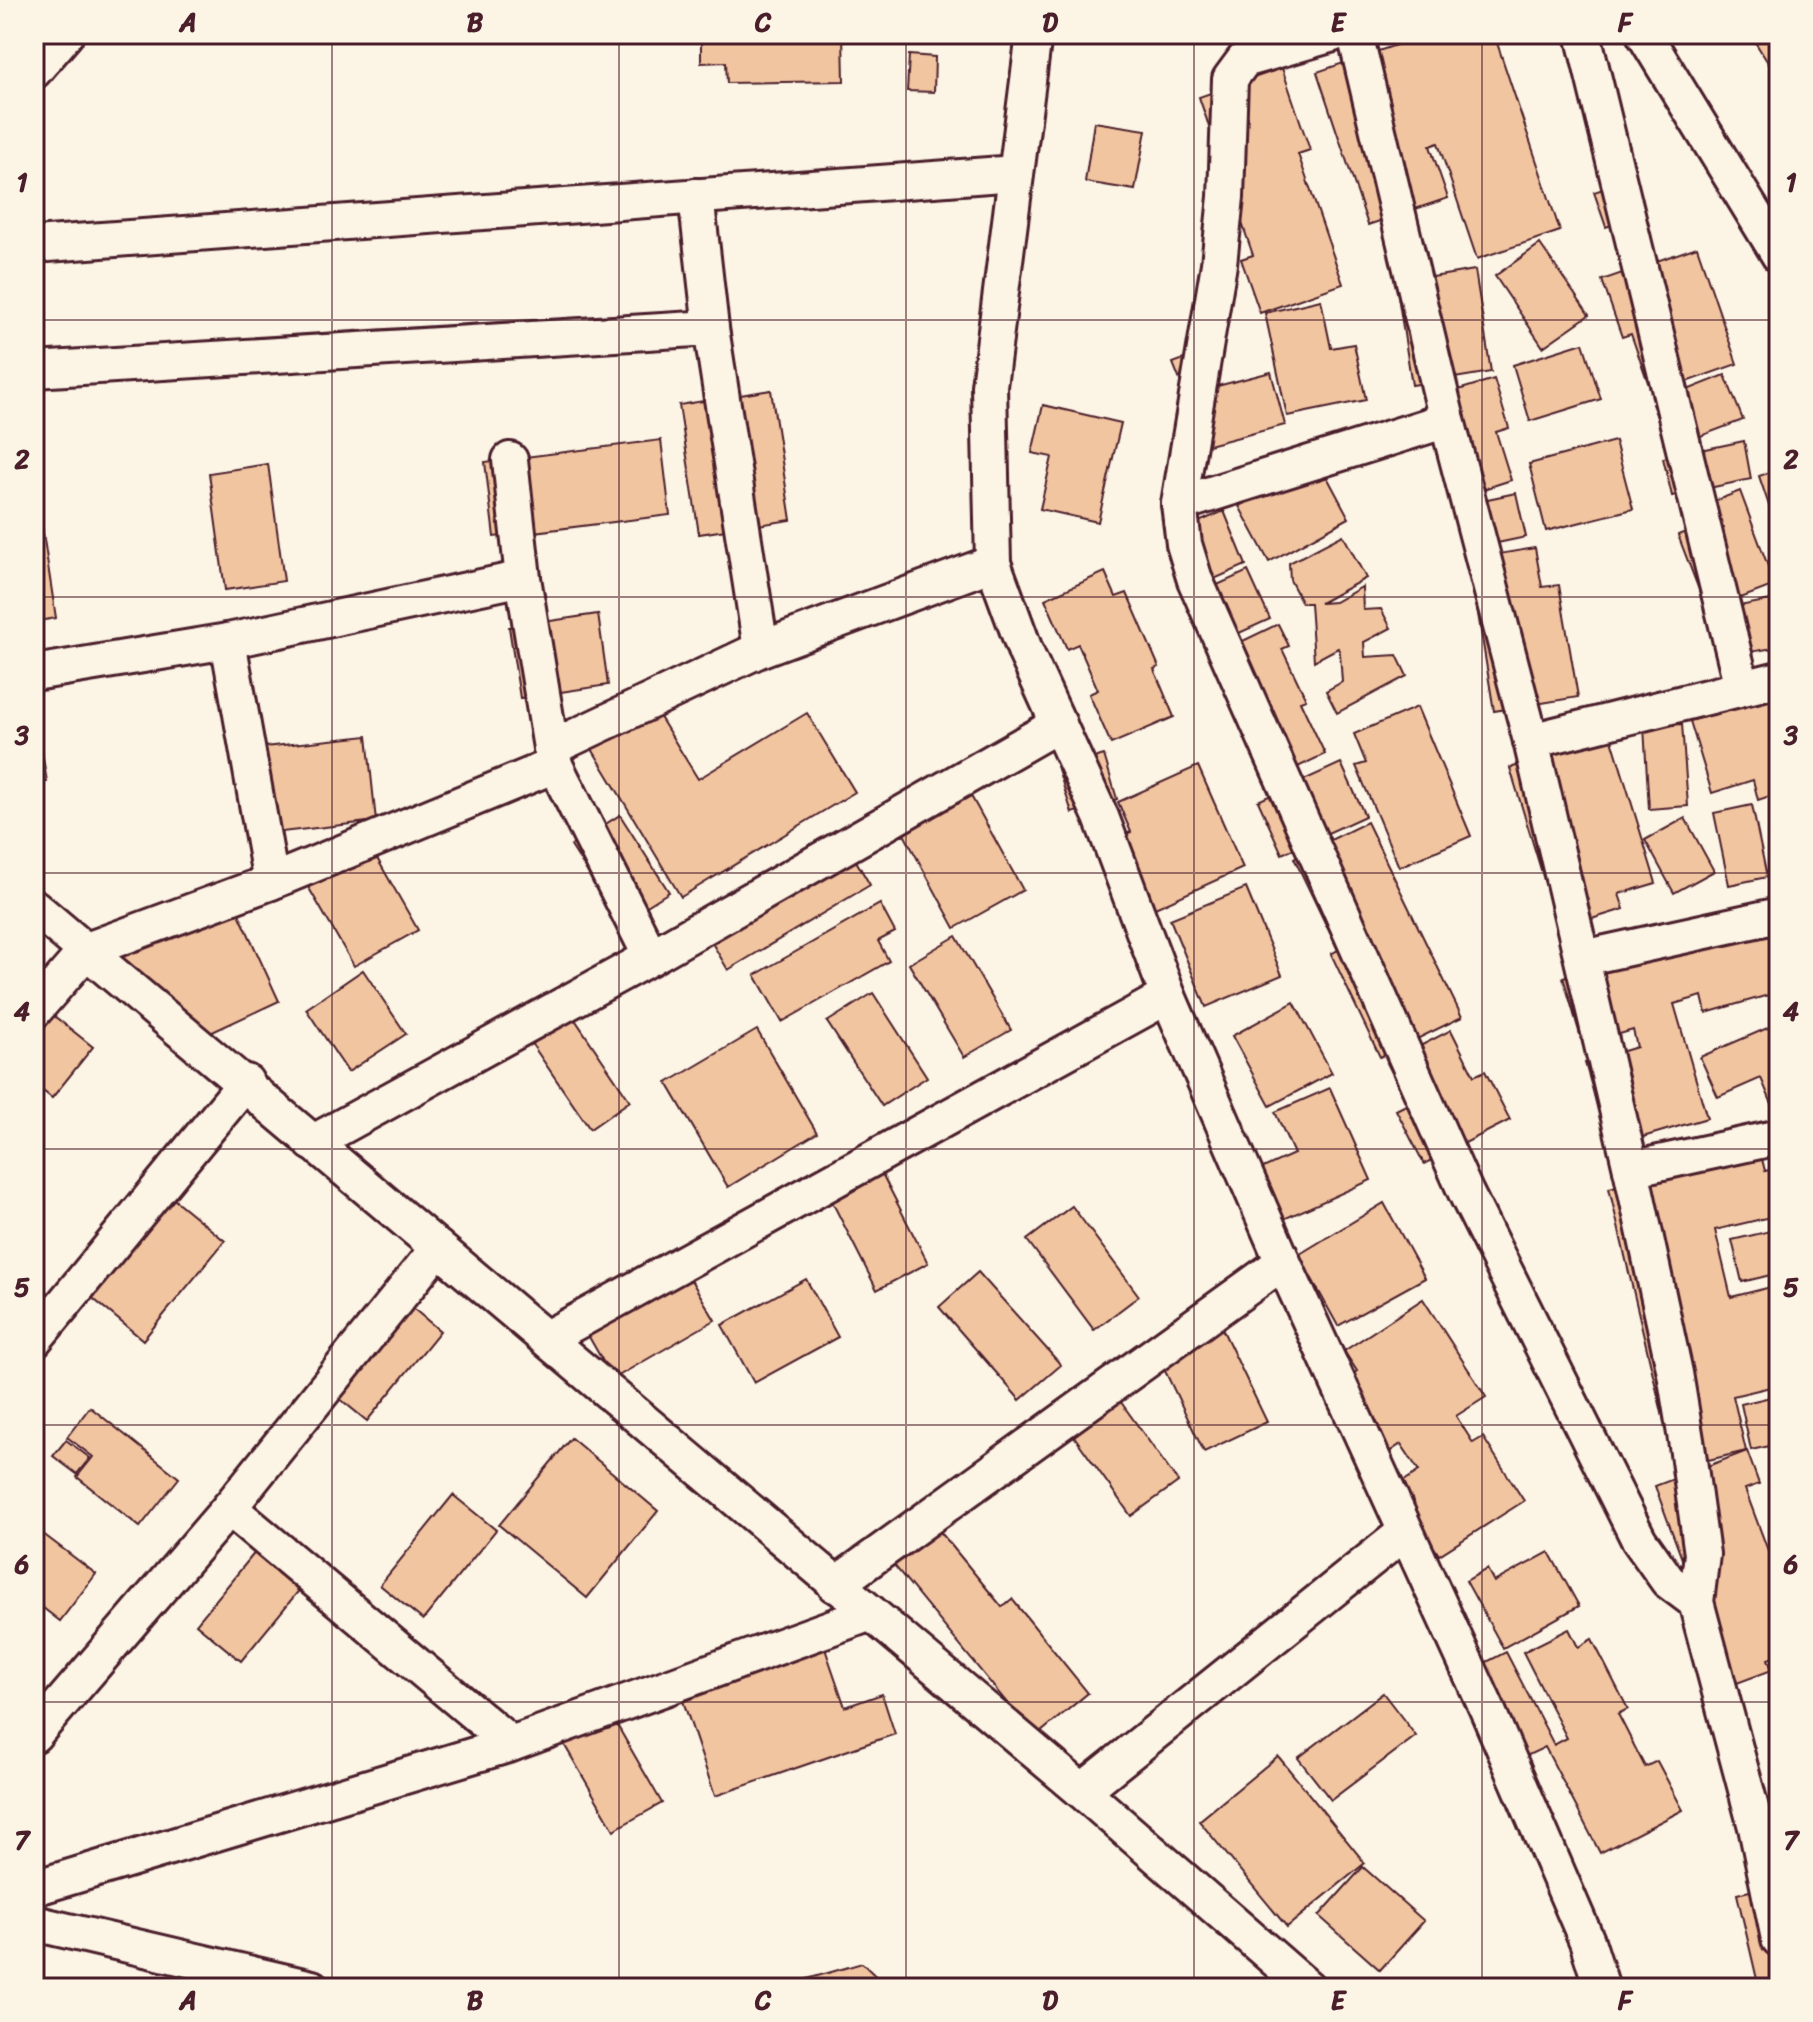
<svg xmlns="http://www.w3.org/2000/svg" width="1813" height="2022" font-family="Sriracha,sans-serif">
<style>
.building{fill:#f2c5a1;stroke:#4a1f2b;stroke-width:2}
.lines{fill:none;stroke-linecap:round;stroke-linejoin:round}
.street-casing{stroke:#4a1f2b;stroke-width:40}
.street{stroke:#fcf5e5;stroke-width:34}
.grid{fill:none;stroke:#4a1f2b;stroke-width:2;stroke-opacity:0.55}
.neatline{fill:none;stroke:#4a1f2b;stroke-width:3}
.grid-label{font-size:26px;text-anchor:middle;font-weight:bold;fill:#4a1f2b}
</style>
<rect width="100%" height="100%" fill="#fcf5e5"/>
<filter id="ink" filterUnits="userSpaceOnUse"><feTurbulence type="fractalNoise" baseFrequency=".0125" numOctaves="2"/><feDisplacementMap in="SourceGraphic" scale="16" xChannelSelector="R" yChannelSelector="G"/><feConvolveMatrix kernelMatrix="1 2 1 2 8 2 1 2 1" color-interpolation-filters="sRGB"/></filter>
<g filter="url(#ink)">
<!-- building -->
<g class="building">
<polygon points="701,34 843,34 844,81 727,83 726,62 701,63"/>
<polygon points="1087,34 1126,34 1127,37 1090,46"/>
<polygon points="1428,34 1494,34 1560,231 1477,259 1438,143 1430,146 1448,198 1368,225 1317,72"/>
<polygon points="1750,34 1779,34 1779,80"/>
<polygon points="909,55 935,57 934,92 907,91"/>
<polygon points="1282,68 1310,150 1298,154 1343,284 1260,313 1241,259 1253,255 1199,97"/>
<polygon points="1094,122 1146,130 1135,190 1085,182"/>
<polygon points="1626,181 1638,215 1606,227 1594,192"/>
<polygon points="1540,244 1589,315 1543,347 1495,276"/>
<polygon points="1697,247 1737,364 1652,394 1631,334 1622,337 1602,280"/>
<polygon points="1475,270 1491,372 1412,385 1396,283"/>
<polygon points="1321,300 1331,348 1354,344 1366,400 1287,416 1265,313"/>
<polygon points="1583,343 1601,399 1530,421 1513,365"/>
<polygon points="1205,351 1183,388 1173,363"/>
<polygon points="1271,372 1285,425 1197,448 1183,395"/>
<polygon points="1725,375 1743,420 1669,448 1652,404"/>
<polygon points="1494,379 1509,428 1496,432 1511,480 1459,497 1429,399"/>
<polygon points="771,390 791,520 699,534 679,405"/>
<polygon points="1043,405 1121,423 1098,522 1040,509 1052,457 1032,453"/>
<polygon points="661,440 670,515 494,537 485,462"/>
<polygon points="1615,441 1633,509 1546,531 1529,464"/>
<polygon points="1744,441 1751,479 1672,496 1663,458"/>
<polygon points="1319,462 1349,518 1269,562 1239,506"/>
<polygon points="268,464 284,581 225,590 209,473"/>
<polygon points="1779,469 1779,535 1759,476"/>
<polygon points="1740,491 1775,585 1707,611 1678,535 1703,525 1697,508"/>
<polygon points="1516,493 1526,537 1469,549 1459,505"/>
<polygon points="34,500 38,500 56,618 34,622"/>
<polygon points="1224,511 1246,565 1187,591 1164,537"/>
<polygon points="1343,535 1366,578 1320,603 1335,602 1362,587 1363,610 1381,609 1391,628 1364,642 1365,657 1397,655 1407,676 1337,713 1326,691 1342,682 1340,653 1338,648 1314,661 1310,603 1302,603 1290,580 1289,563"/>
<polygon points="1535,548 1542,587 1559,585 1578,697 1494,711 1469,559"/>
<polygon points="1248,571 1270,619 1215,644 1193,596"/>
<polygon points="1105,572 1116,597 1127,593 1159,667 1154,669 1174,717 1111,744 1089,694 1098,690 1078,644 1067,649 1045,599"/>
<polygon points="1779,587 1779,647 1716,658 1708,612 1776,599 1774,588"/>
<polygon points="598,614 608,685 520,698 509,627"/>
<polygon points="1278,624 1289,646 1282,649 1306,699 1300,701 1325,754 1281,775 1222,651"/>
<polygon points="1779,694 1779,793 1758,800 1753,780 1712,793 1690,721"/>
<polygon points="647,696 698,779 807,713 855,792 681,897 583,734"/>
<polygon points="34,702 47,782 34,784"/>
<polygon points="1417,707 1471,836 1399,867 1356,766 1366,763 1354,734"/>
<polygon points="1682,724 1688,806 1649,809 1644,727"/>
<polygon points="367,736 376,821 265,834 255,748"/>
<polygon points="1611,736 1656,883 1619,894 1624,909 1559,929 1510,768"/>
<polygon points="1104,755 1117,799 1072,813 1058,769"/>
<polygon points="1341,763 1365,816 1282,854 1258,801"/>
<polygon points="1198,766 1243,868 1131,919 1099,846 1131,832 1118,802"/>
<polygon points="966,787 1023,890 955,928 899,825"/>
<polygon points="1779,803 1779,851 1770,805"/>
<polygon points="1752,805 1767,877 1729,885 1714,813"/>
<polygon points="620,815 669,892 620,923 571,846"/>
<polygon points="1685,818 1714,871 1674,893 1645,840"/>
<polygon points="1367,822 1462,1017 1380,1057 1331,954 1338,950 1294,858"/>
<polygon points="845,842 870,885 728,970 702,926"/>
<polygon points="370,846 418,930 354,966 306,883"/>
<polygon points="1246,888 1282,975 1206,1007 1170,919"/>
<polygon points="880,904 895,932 878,941 889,961 782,1022 755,975"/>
<polygon points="236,907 279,1001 206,1035 112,951"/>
<polygon points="1779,929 1779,992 1706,1013 1702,996 1674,1004 1707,1118 1609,1147 1585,1063 1637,1047 1633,1030 1583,1045 1563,977 1650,952"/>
<polygon points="956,936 1011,1030 964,1057 909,964"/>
<polygon points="363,970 406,1034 348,1072 306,1009"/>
<polygon points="873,993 927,1077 882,1106 827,1022"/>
<polygon points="34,1000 93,1047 52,1098 34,1084"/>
<polygon points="1294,1002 1332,1073 1270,1106 1232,1036"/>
<polygon points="566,1006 630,1101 590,1129 525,1034"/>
<polygon points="1779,1023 1779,1100 1772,1104 1761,1078 1718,1097 1700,1057"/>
<polygon points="757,1030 817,1133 728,1187 667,1083"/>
<polygon points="1451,1030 1474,1076 1485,1071 1510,1120 1424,1164 1396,1110 1408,1104 1387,1063"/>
<polygon points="1330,1088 1371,1180 1275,1223 1252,1173 1294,1154 1275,1112"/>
<polygon points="1760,1151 1765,1171 1779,1168 1779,1215 1715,1230 1731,1297 1779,1285 1779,1385 1733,1396 1746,1451 1675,1468 1609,1188"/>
<polygon points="875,1160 928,1263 877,1290 824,1186"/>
<polygon points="153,1182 225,1241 143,1340 72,1281"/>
<polygon points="1384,1203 1425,1278 1338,1326 1312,1279 1304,1284 1290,1260"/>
<polygon points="1072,1206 1139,1296 1094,1330 1027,1240"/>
<polygon points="1779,1229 1779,1273 1742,1282 1732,1240"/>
<polygon points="676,1255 715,1320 613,1379 576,1314"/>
<polygon points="978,1272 1061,1365 1020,1400 939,1307"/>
<polygon points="806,1279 838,1337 754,1383 722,1325"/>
<polygon points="396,1294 440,1331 367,1421 322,1384"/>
<polygon points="1423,1299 1486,1397 1456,1416 1473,1443 1483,1437 1524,1501 1439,1555 1395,1487 1419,1471 1401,1444 1382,1457 1370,1439 1381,1432 1347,1378 1357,1371 1344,1351"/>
<polygon points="1215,1314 1267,1422 1204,1452 1152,1344"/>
<polygon points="1108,1384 1178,1482 1131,1516 1061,1418"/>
<polygon points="1779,1395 1779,1444 1751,1450 1741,1404"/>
<polygon points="90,1407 179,1478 140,1527 77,1477 93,1457 67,1437"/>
<polygon points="571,1438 658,1511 587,1598 499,1525"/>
<polygon points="66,1440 90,1458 77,1474 53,1456"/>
<polygon points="1747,1451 1759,1484 1745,1489 1779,1580 1779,1655 1768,1659 1772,1670 1729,1686 1655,1486"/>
<polygon points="1779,1454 1779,1479 1773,1456"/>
<polygon points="453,1495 496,1530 423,1620 380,1585"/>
<polygon points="928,1517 1002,1607 1012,1599 1088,1693 1035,1737 884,1553"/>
<polygon points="34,1527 96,1574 60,1621 34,1601"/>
<polygon points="261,1545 306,1582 241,1661 196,1624"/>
<polygon points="1549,1552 1579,1606 1503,1648 1466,1581 1487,1569 1494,1582"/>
<polygon points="1569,1629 1578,1647 1592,1639 1628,1709 1618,1714 1645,1767 1657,1761 1683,1810 1600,1853 1545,1747 1516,1761 1469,1671 1506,1652 1554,1745 1567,1738 1523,1652"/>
<polygon points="820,1634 845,1707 882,1694 895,1734 715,1796 677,1683"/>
<polygon points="1383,1693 1416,1736 1331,1800 1298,1758"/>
<polygon points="602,1699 662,1803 614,1830 554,1727"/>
<polygon points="1278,1756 1365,1863 1287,1927 1199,1821"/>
<polygon points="1363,1867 1424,1921 1380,1970 1319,1916"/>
<polygon points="1779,1884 1779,1988 1759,1988 1737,1894"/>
<polygon points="862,1963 888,1988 776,1988"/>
<polygon points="1704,1978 1706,1988 1664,1988"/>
<polygon points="1247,1979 1261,1988 1240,1988"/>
</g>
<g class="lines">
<!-- street casing -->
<g class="street-casing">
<g id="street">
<polyline points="1034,34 989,386 993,563 1026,653 1101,817 1168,996 1283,1262 1487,1709 1587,1941 1602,1988"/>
<polyline points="1333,34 1244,60 1230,79 1226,197 1219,264 1179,504 1184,544 1195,580 1466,1193 1639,1540 1668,1581 1696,1602"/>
<polyline points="1355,34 1447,420 1531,741 1631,1169 1675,1373 1687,1446 1702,1554 1696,1602 1756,1827 1779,1939"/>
<polyline points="1583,34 1742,687"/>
<polyline points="1644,34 1779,255"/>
<polyline points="34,71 66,34"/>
<polyline points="696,196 711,328 761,649"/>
<polyline points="34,245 1016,173"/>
<polyline points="34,370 711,328"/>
<polyline points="510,460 523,578 551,748"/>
<polyline points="1179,504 1447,420"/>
<polyline points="228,641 523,578"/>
<polyline points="34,673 228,641 271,882"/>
<polyline points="1531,741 1779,679"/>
<polyline points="555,765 651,957"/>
<polyline points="34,907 1082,1791 1308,1988"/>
<polyline points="1583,958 1779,915"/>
<polyline points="34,1011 87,950 271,882 555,765 551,748 761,649 993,563"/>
<polyline points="312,1143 651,957 1059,724"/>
<polyline points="1631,1169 1779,1137"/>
<polyline points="547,1338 1168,996"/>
<polyline points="34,1340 246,1082"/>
<polyline points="229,1508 511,1744"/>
<polyline points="835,1585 1283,1262"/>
<polyline points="34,1735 229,1508 438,1248"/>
<polyline points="1082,1791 1405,1532"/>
<polyline points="34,1888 511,1744 871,1613"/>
<polyline points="34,1923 312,1988"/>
</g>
</g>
<!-- street -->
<use href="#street" class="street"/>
</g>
</g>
<!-- grid -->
<path class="grid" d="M332 34V1988M619 34V1988M906 34V1988M1194 34V1988M1482 34V1988M34 320H1779M34 597H1779M34 873H1779M34 1149H1779M34 1425H1779M34 1702H1779"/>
<!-- margin -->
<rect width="1813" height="2022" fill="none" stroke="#fcf5e5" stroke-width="88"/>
<rect x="44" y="44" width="1725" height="1934" class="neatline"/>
<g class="grid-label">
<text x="188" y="31">A</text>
<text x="475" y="31">B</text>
<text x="763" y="31">C</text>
<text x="1050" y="31">D</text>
<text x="1338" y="31">E</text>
<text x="1625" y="31">F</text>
<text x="22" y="191">1</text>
<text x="1791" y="191">1</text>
<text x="22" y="468">2</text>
<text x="1791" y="468">2</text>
<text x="22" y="744">3</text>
<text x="1791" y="744">3</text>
<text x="22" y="1020">4</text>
<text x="1791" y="1020">4</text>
<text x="22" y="1296">5</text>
<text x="1791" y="1296">5</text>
<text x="22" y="1573">6</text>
<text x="1791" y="1573">6</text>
<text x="22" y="1849">7</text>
<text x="1791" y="1849">7</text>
<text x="188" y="2009">A</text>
<text x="475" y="2009">B</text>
<text x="763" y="2009">C</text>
<text x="1050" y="2009">D</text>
<text x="1338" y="2009">E</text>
<text x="1625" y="2009">F</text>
</g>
</svg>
